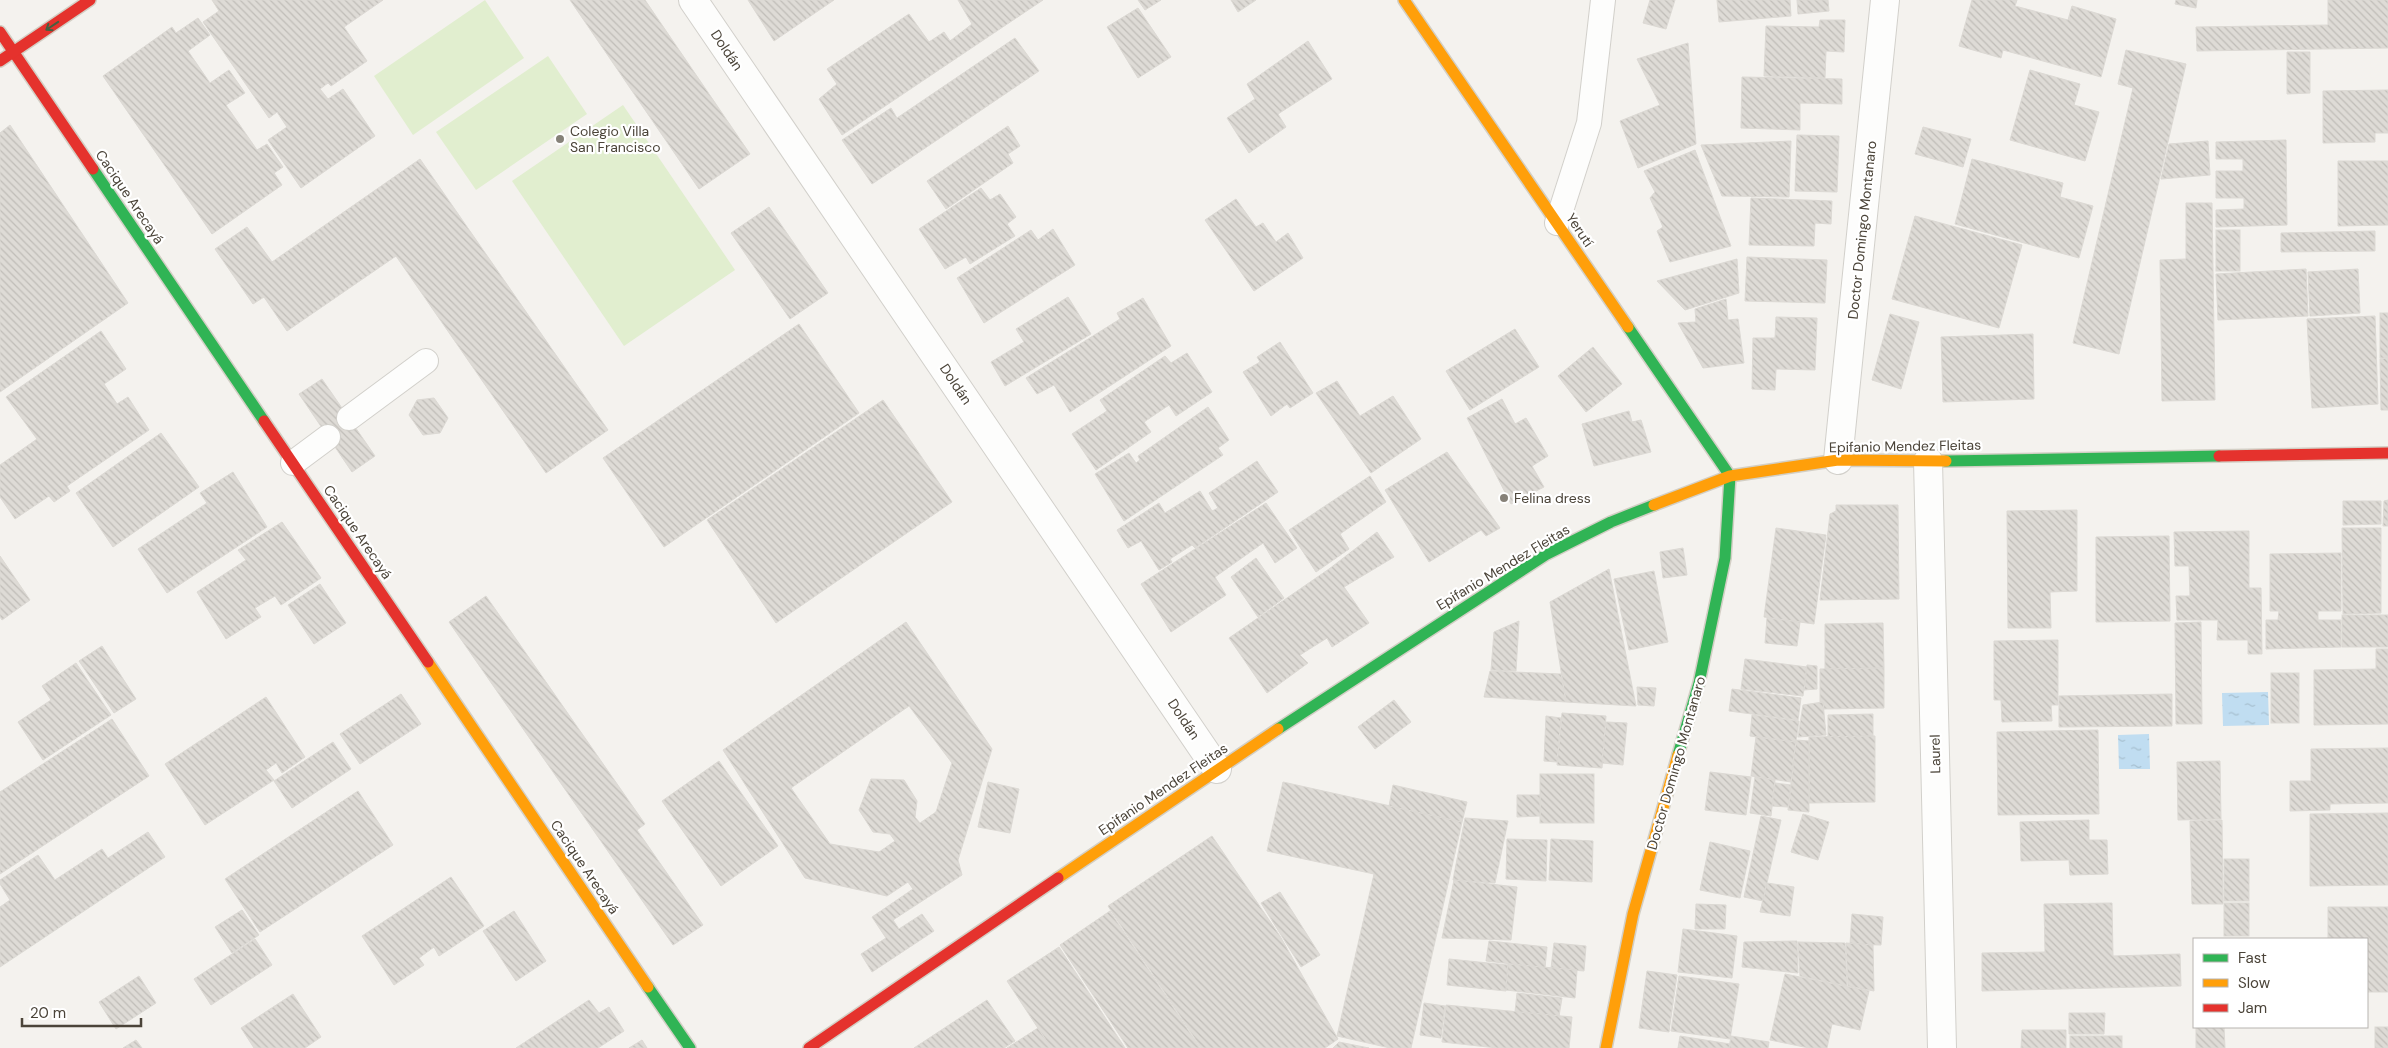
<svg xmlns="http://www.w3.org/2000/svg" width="2388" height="1048" font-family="'DM Sans',sans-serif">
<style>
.garden{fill:#e1eecf}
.water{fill:url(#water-ripples)}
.building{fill:url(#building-back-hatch);stroke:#dcd9d4;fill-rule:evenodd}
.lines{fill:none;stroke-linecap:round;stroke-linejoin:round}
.lane-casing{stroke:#d2d0cb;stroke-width:26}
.street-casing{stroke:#d2d0cb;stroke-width:30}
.fast-casing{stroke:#d3cfc5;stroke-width:14}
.slow-casing{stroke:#d3cfc5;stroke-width:14}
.jam-casing{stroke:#d3cfc5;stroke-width:14}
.lane{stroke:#fdfdfc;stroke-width:24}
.street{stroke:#fdfdfc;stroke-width:28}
.fast{stroke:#30b455;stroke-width:11}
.slow{stroke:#ff9f0a;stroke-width:11}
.jam{stroke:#e5322d;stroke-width:11}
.oneway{stroke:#446040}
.poi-dot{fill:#868178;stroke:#fff;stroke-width:2}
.labels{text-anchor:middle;stroke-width:4.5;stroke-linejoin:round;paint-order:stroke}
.street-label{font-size:14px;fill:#4b4439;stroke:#fff}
.poi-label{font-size:14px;fill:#4b4439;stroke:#fff;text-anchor:start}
</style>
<defs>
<pattern id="water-ripples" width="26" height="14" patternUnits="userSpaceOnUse" patternTransform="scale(1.25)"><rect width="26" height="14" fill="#c0ddf1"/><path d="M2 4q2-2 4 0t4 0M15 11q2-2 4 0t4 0" fill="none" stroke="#a6bfcf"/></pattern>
<pattern id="building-back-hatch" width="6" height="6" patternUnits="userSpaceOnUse" patternTransform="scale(1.25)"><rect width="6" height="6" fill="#dedbd6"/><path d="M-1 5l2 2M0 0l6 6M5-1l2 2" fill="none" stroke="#c0bdb8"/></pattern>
</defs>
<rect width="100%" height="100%" fill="#f4f2ee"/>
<!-- garden -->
<g class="garden">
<polygon points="485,0 524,58 413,135 374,76"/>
<polygon points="548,56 587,114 476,190 436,132"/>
<polygon points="623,105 735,270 624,346 512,181"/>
</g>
<!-- water -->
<g class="water">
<polygon points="2268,692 2269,725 2223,726 2222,693"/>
<polygon points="2149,734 2150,769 2119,769 2118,735"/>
</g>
<!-- building -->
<g class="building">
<polygon points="212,0 383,0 344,27 367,61 331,86 328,83 320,89 328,99 343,89 375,136 301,188 268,140 287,127 277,112 269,118 203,22 219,11"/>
<polygon points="570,0 645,0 750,154 699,189"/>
<polygon points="748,0 834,0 774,41"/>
<polygon points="958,0 1043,0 842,135 819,99 837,84 827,69 909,14 929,42 944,32 950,41 972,24"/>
<polygon points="1138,0 1161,0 1145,10"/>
<polygon points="1231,0 1256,0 1238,12"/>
<polygon points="1650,0 1675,0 1666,29 1643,23"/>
<polygon points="1717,0 1790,0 1791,16 1719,22"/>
<polygon points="1797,0 1828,0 1829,11 1798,14"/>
<polygon points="1972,0 2017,0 2015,6 2068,20 2072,6 2116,19 2101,77 2003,50 2001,58 1959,46"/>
<polygon points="2176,0 2197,0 2196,8 2175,4"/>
<polygon points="2328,0 2388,0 2388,48 2197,51 2196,27 2328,25"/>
<polygon points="1138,8 1171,57 1138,78 1107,27"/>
<polygon points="198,18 210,35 188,51 210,83 229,70 245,93 226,105 257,150 267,144 283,167 274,173 282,185 212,234 103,76 172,27 176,33"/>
<polygon points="1820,20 1845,20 1844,52 1826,51 1825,78 1764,76 1766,26 1819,27"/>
<polygon points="1015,38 1039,71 872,184 842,140 891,108 897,118"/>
<polygon points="1308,41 1332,79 1278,114 1286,127 1249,153 1227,118 1255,99 1247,84"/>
<polygon points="1688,43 1696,144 1638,168 1620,121 1660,105 1637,59"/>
<polygon points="2126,50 2186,64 2119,354 2073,343 2133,88 2118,84"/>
<polygon points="2287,52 2310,52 2310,93 2287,94"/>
<polygon points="2030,70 2080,84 2074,105 2099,112 2085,161 2010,140"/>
<polygon points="1742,77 1842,79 1842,104 1800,103 1800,130 1741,128"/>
<polygon points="2388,90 2388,133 2375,133 2375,142 2323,143 2323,91"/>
<polygon points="10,125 128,303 0,392 0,133"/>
<polygon points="1008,126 1020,146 1008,154 1013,163 946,209 927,181"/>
<polygon points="1923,127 1971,139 1963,167 1915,154"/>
<polygon points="1797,135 1839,136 1837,192 1795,191"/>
<polygon points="2286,140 2287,225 2216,227 2216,210 2244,209 2244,198 2216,198 2216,171 2243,171 2243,159 2216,159 2216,142"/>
<polygon points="1791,141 1789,197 1722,196 1701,145"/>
<polygon points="2208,141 2210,175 2161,179 2169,144"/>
<polygon points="1695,150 1731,246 1670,262 1657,231 1663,227 1650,198 1655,192 1644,171"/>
<polygon points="420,159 608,430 546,473 396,256 287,331 264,297 253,304 215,249 247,227 272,262"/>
<polygon points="1972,159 2063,183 2060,197 2093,206 2079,258 1955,224"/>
<polygon points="2338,161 2388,161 2388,225 2338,226"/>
<polygon points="981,188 990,200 1000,194 1016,217 1007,224 1015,236 970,264 966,257 945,269 919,229"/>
<polygon points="1751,198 1832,201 1831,224 1815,223 1814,246 1749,245"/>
<polygon points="1236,199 1256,227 1263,223 1276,242 1288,233 1303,258 1254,291 1205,220"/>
<polygon points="2186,203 2212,203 2215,400 2162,401 2160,260 2186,259"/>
<polygon points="769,207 828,293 790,319 731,233"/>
<polygon points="1915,216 2022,245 1999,328 1892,299"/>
<polygon points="1053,229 1075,265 984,323 957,278 1031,230 1038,240"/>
<rect x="2216" y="230" width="24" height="41"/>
<polygon points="2375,231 2375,251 2281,252 2281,233"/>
<polygon points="1747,257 1827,260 1825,303 1745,301"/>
<polygon points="1737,259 1739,293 1685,310 1657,281"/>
<polygon points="2306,269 2308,316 2218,320 2216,274"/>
<polygon points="2358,269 2360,313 2310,316 2308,272"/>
<polygon points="1068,297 1091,334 1005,386 991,362 1024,342 1016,329"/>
<polygon points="1143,298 1171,346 1070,412 1054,385 1037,394 1026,378 1120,319 1117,313"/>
<polygon points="1726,299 1728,320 1738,319 1744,363 1703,368 1678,323 1696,322 1695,309"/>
<rect x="2380" y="313" width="8" height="45"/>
<polygon points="1890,314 1919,322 1901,389 1872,380"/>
<polygon points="2375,316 2378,404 2312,408 2307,319"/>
<polygon points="1776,317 1817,318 1815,370 1776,369 1775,390 1752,389 1753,338 1775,338"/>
<polygon points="799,324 859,413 664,547 603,458"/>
<polygon points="1515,329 1539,367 1470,410 1446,371"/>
<polygon points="101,331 126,369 104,384 117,404 128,397 149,430 67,486 70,491 54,502 49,496 15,519 0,497 0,465 37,439 6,397"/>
<polygon points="2033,334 2034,399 1943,402 1941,337"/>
<polygon points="1280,342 1313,393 1290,408 1287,404 1271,416 1243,372 1260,362 1257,357"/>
<polygon points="1593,347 1622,384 1586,412 1558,376"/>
<polygon points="1187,353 1212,392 1176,416 1169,405 1144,422 1151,432 1096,470 1072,434 1107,411 1100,400 1165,356 1171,363"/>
<polygon points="2388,358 2388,410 2381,410 2380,359"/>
<polygon points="322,379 375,456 352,472 299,394"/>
<polygon points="1337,381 1360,416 1393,396 1421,439 1371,473 1316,393"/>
<polygon points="434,398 448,418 440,433 423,435 409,415 417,400"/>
<polygon points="1502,399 1515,424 1526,418 1548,456 1532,466 1544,487 1511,504 1467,418"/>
<polygon points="883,400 952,502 776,623 707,520"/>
<polygon points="1208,407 1229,440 1218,448 1223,455 1124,521 1095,474 1129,453 1136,463 1140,460 1138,456"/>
<polygon points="1629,411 1632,422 1641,420 1651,452 1594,466 1582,424"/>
<polygon points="161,433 199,487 113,547 76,493"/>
<polygon points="1447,452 1500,528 1486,536 1481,530 1429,562 1385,490"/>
<polygon points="1257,461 1278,492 1195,548 1192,545 1170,559 1172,562 1159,570 1141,541 1128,548 1117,530 1159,503 1165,513 1200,491 1212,511 1218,508 1209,493"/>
<polygon points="233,472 267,527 167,593 138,549 207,503 200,493"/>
<polygon points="1370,476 1386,502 1340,534 1349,549 1316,572 1289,530"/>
<polygon points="2388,500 2388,526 2383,526 2384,501"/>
<polygon points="2343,501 2381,501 2381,524 2343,525"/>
<polygon points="1266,503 1297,548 1275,563 1263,543 1215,577 1226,595 1171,632 1141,584"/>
<polygon points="1836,505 1898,505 1899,599 1820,600 1830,514 1836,511"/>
<polygon points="2077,510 2077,591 2050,592 2051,628 2008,628 2007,511"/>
<polygon points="282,522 321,578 281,605 275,596 255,608 261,617 226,639 197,592 246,560 238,550"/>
<polygon points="1776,528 1826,535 1814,624 1764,617"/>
<polygon points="2342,528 2381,528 2381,613 2343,614"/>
<polygon points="2249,531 2249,588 2261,588 2262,654 2248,654 2248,640 2217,640 2218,620 2177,620 2176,596 2190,596 2189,566 2175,566 2174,532"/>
<polygon points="1377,532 1394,557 1344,587 1369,623 1332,647 1327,638 1300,655 1308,663 1267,693 1229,638 1329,569"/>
<polygon points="2169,536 2170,621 2096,622 2096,537"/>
<polygon points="1683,548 1687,575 1663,578 1660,552"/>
<polygon points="2341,553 2341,611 2318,611 2318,620 2341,620 2341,647 2266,649 2266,620 2278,620 2279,611 2270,611 2270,554"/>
<polygon points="0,556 30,600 2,620 0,617"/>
<polygon points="1256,558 1284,598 1258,617 1231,577"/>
<polygon points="1609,569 1636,706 1566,702 1550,602"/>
<polygon points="1654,571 1668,642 1629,650 1614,579"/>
<polygon points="320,584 346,623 314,644 288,605"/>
<polygon points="486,596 645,824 637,830 703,925 673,945 449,622"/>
<rect x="2342" y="615" width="46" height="32"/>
<polygon points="1767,618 1800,622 1797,646 1765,643"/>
<polygon points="1519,621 1516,671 1491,670 1494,632"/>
<path d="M906 622 992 749 958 860 962 875 893 920 899 929 922 914 934 931 872 972 861 954 886 938 872 917 913 889 908 882 887 896 805 878 723 750ZM909 706 952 763 936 812 920 823 915 817 917 801 904 780 871 779 859 810 873 832 890 834 895 841 879 852 830 844 791 788Z"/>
<polygon points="2201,622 2202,724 2176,724 2175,623"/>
<polygon points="1883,623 1884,668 1825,669 1825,624"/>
<polygon points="2058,640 2058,705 2051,705 2052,721 2002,722 2001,700 1994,700 1994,641"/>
<polygon points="102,646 136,699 114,713 79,661"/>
<polygon points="2376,649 2388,649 2388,724 2314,725 2314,670 2376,669"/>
<polygon points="1745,659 1807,667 1803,696 1741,689"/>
<polygon points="76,663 111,715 43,760 18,722 51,700 42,686"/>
<polygon points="1807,665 1817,666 1817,689 1804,690"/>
<polygon points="1884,668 1884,708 1824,709 1823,702 1820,702 1820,669"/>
<polygon points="1490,671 1561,674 1566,702 1484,697"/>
<rect x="2271" y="673" width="28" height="50"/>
<polygon points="1637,687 1656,688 1654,706 1638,705"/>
<polygon points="1732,689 1801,698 1798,720 1729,711"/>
<polygon points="401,694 421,724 360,764 340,734"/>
<polygon points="2172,694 2172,726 2059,727 2059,696"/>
<polygon points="266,697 305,757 282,773 276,763 266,770 274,780 205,825 165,764"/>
<polygon points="1394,700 1411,722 1375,749 1358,727"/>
<polygon points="1823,702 1826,735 1798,737 1803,705"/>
<polygon points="1562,713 1606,716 1602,768 1557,765"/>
<polygon points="1873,714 1873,736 1828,737 1828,715"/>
<polygon points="1752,715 1799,721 1796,742 1750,736"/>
<polygon points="1546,716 1561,718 1557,762 1544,761"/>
<polygon points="112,719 149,776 0,874 0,792"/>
<polygon points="1606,722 1627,723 1623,765 1602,763"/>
<polygon points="2098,730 2099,814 1998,815 1997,732"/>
<polygon points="1875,736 1875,802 1809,803 1809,737"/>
<polygon points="1756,737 1796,742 1791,782 1751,776"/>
<polygon points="1796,740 1809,741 1809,812 1788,810"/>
<polygon points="333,742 351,769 292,808 274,781"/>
<polygon points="2388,748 2388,803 2330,804 2330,810 2290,811 2290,781 2311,781 2311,749"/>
<polygon points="719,761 778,846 721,886 662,801"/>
<polygon points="2220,761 2221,819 2178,820 2177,762"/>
<polygon points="1710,772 1751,777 1746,815 1705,810"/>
<rect x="1540" y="774" width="54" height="49"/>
<polygon points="1755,777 1775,780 1771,816 1750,813"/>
<polygon points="988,782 1019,789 1010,833 978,827"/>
<polygon points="1283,782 1462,822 1411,1048 1390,1048 1337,1036 1374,874 1267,851"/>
<polygon points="1775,783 1791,785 1788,807 1772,806"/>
<polygon points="1393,785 1467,802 1462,822 1389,806"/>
<polygon points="358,791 393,845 260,932 225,879"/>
<polygon points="1517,795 1540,795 1540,816 1517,817"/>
<polygon points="2388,813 2388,885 2310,886 2310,814"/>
<polygon points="1803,814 1829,822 1818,860 1791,852"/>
<polygon points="1761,816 1781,820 1763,901 1744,897"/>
<polygon points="1465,818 1508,821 1495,883 1453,880"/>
<polygon points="2089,820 2089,840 2107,840 2108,874 2070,875 2069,860 2021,861 2020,822"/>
<polygon points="2222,820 2223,904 2192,904 2190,821"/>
<polygon points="148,832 165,857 0,967 0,907 10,900 0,884 0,880 38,855 55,880 102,849 108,858"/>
<polygon points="1212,836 1280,936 1338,1039 1325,1048 1201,1048 1108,906"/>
<polygon points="1507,839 1547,840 1546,881 1506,879"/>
<polygon points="1551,839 1593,841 1592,882 1549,880"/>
<polygon points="1710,842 1750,851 1740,898 1700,890"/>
<rect x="2224" y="859" width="25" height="42"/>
<polygon points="451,877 484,926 439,956 434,947 419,958 424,965 394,985 362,936"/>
<polygon points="1454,880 1517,887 1511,940 1442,938"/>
<polygon points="1767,883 1794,887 1790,916 1760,912"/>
<polygon points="1280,892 1320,955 1301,967 1261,903"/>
<polygon points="2112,903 2113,956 2180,954 2181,986 1982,991 1982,953 2045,952 2044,904"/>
<rect x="2224" y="903" width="25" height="33"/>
<polygon points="1696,904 1726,905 1725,929 1695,929"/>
<polygon points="2328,907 2388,907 2388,992 2367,992 2367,939 2328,939"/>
<polygon points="242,910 259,935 232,953 215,927"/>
<polygon points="514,911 546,961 516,981 483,931"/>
<polygon points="1110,911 1200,1048 1128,1048 1060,945"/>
<polygon points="1852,914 1883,917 1881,945 1850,944"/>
<polygon points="1683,929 1737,936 1732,978 1678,972"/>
<polygon points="255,939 272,965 211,1005 194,979"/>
<polygon points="1489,941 1547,947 1545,968 1486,961"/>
<polygon points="1797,941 1798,973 1742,967 1744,942"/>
<polygon points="1798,942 1845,943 1847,986 1800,976"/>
<polygon points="1554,943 1586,946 1584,971 1551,968"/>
<polygon points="1846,943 1873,945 1874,991 1848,986"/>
<polygon points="1059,947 1125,1048 1051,1048 1007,981"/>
<polygon points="1449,959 1508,965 1506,991 1447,985"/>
<polygon points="1508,964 1577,970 1575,998 1506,990"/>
<polygon points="1647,971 1677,975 1669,1032 1639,1028"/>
<polygon points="1785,974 1869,991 1860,1030 1832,1024 1827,1048 1809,1048 1770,1040"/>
<polygon points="139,976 156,1003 116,1029 99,1002"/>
<polygon points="1679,976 1739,984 1730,1039 1671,1031"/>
<polygon points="1517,993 1562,998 1559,1016 1515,1012"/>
<polygon points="293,994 321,1037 305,1048 254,1048 241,1028"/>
<polygon points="589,1000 599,1013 609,1007 624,1031 598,1048 516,1048"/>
<polygon points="987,1000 1015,1041 1004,1048 914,1048"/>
<polygon points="1424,1003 1445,1006 1441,1038 1420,1035"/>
<polygon points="1446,1005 1572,1017 1569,1048 1497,1048 1442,1042"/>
<polygon points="2069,1013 2105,1013 2104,1034 2069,1034"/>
<polygon points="2196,1027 2224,1027 2225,1048 2196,1048"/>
<rect x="2375" y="1027" width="13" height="21"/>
<polygon points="1038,1028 1051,1048 1007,1048"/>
<polygon points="2022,1030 2066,1030 2066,1048 2021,1048"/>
<polygon points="1680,1036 1730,1044 1729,1048 1678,1048"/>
<polygon points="1731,1036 1769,1042 1768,1048 1729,1048"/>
<rect x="2070" y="1036" width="52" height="12"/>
<polygon points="136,1040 142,1048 123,1048"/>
<polygon points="642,1040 647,1048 629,1048"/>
<polygon points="1339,1042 1369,1048 1333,1048"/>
</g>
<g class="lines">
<!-- lane casing -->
<g class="lane-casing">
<g id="lane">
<polyline points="1557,223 1589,123 1603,0"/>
<polyline points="349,418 426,361"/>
<polyline points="293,463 328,437"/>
</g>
</g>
<!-- street casing -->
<g class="street-casing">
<g id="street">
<polyline points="693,0 1217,769"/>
<polyline points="1838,460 1885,0"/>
<polyline points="1928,461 1942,1048"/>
</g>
</g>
<!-- fast casing -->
<g class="fast-casing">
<g id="fast">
<polyline points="93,169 264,421"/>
<polyline points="1628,327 1730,476 1725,558 1699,683 1678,755"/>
<polyline points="1946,461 2219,456"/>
<polyline points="1278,729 1547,554 1611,522 1654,505"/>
<polyline points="648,987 690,1048"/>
</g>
</g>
<!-- slow casing -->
<g class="slow-casing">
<g id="slow">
<polyline points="1404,0 1628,327"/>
<polyline points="1654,505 1730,476 1838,460 1946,461"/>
<polyline points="428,662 648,987"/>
<polyline points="1058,878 1278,729"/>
<polyline points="1606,1048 1633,914 1678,755"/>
</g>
</g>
<!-- jam casing -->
<g class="jam-casing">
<g id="jam">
<polyline points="0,32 93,169"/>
<polyline points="0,61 90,0"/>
<polyline points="264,421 428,662"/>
<polyline points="2219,456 2388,453"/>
<polyline points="809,1048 1058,878"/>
</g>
</g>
<!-- lane -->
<use href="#lane" class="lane"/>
<!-- street -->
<use href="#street" class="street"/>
<!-- fast -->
<use href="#fast" class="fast"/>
<!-- slow -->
<use href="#slow" class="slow"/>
<!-- jam -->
<use href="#jam" class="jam"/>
</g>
<!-- one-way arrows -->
<defs><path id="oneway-shaft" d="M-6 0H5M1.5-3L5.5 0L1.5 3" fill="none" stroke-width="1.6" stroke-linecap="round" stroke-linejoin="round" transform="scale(1.25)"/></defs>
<use class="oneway" href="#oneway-shaft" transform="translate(52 26) rotate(146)"/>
<!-- markers -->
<g class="poi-dot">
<circle cx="560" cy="139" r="5"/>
<circle cx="1504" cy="498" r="5"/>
</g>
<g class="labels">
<!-- street labels -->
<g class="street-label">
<text transform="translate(727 50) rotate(56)" y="5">Doldán</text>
<text transform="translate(130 197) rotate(56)" y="5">Cacique Arecayá</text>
<text transform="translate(1580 230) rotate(56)" y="5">Yerutí</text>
<text transform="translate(1862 230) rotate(-84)" y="5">Doctor Domingo Montanaro</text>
<text transform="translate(956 384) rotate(56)" y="5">Doldán</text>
<text transform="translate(1905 446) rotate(-1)" y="5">Epifanio Mendez Fleitas</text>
<text transform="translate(358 532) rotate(56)" y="5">Cacique Arecayá</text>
<text transform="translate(1503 567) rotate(-31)" y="5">Epifanio Mendez Fleitas</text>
<text transform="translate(1184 719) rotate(56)" y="5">Doldán</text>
<text transform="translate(1935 754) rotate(-91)" y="5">Laurel</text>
<text transform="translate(1676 763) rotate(-74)" y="5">Doctor Domingo Montanaro</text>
<text transform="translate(1163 789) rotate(-34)" y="5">Epifanio Mendez Fleitas</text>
<text transform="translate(585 867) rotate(56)" y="5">Cacique Arecayá</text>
</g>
<!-- poi labels -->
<g class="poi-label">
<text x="570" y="136">Colegio Villa<tspan x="570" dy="16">San Francisco</tspan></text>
<text x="1514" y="503">Felina dress</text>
</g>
</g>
<!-- legend -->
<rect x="2193" y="938" width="175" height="90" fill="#ffffff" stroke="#b7b4b0"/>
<rect x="2203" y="954" width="25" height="8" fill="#30b455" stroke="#b7b4b0"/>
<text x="2238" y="963" font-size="15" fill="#4b4439">Fast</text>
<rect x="2203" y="979" width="25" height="8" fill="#ff9f0a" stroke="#b7b4b0"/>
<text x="2238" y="988" font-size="15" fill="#4b4439">Slow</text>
<rect x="2203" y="1004" width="25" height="8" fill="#e5322d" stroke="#b7b4b0"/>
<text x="2238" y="1013" font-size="15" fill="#4b4439">Jam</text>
<!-- scale -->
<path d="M22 1018v8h119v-8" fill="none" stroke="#4b4439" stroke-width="2.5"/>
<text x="30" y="1018" font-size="15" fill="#4b4439" stroke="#ffffff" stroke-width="4" paint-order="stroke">20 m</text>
</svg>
